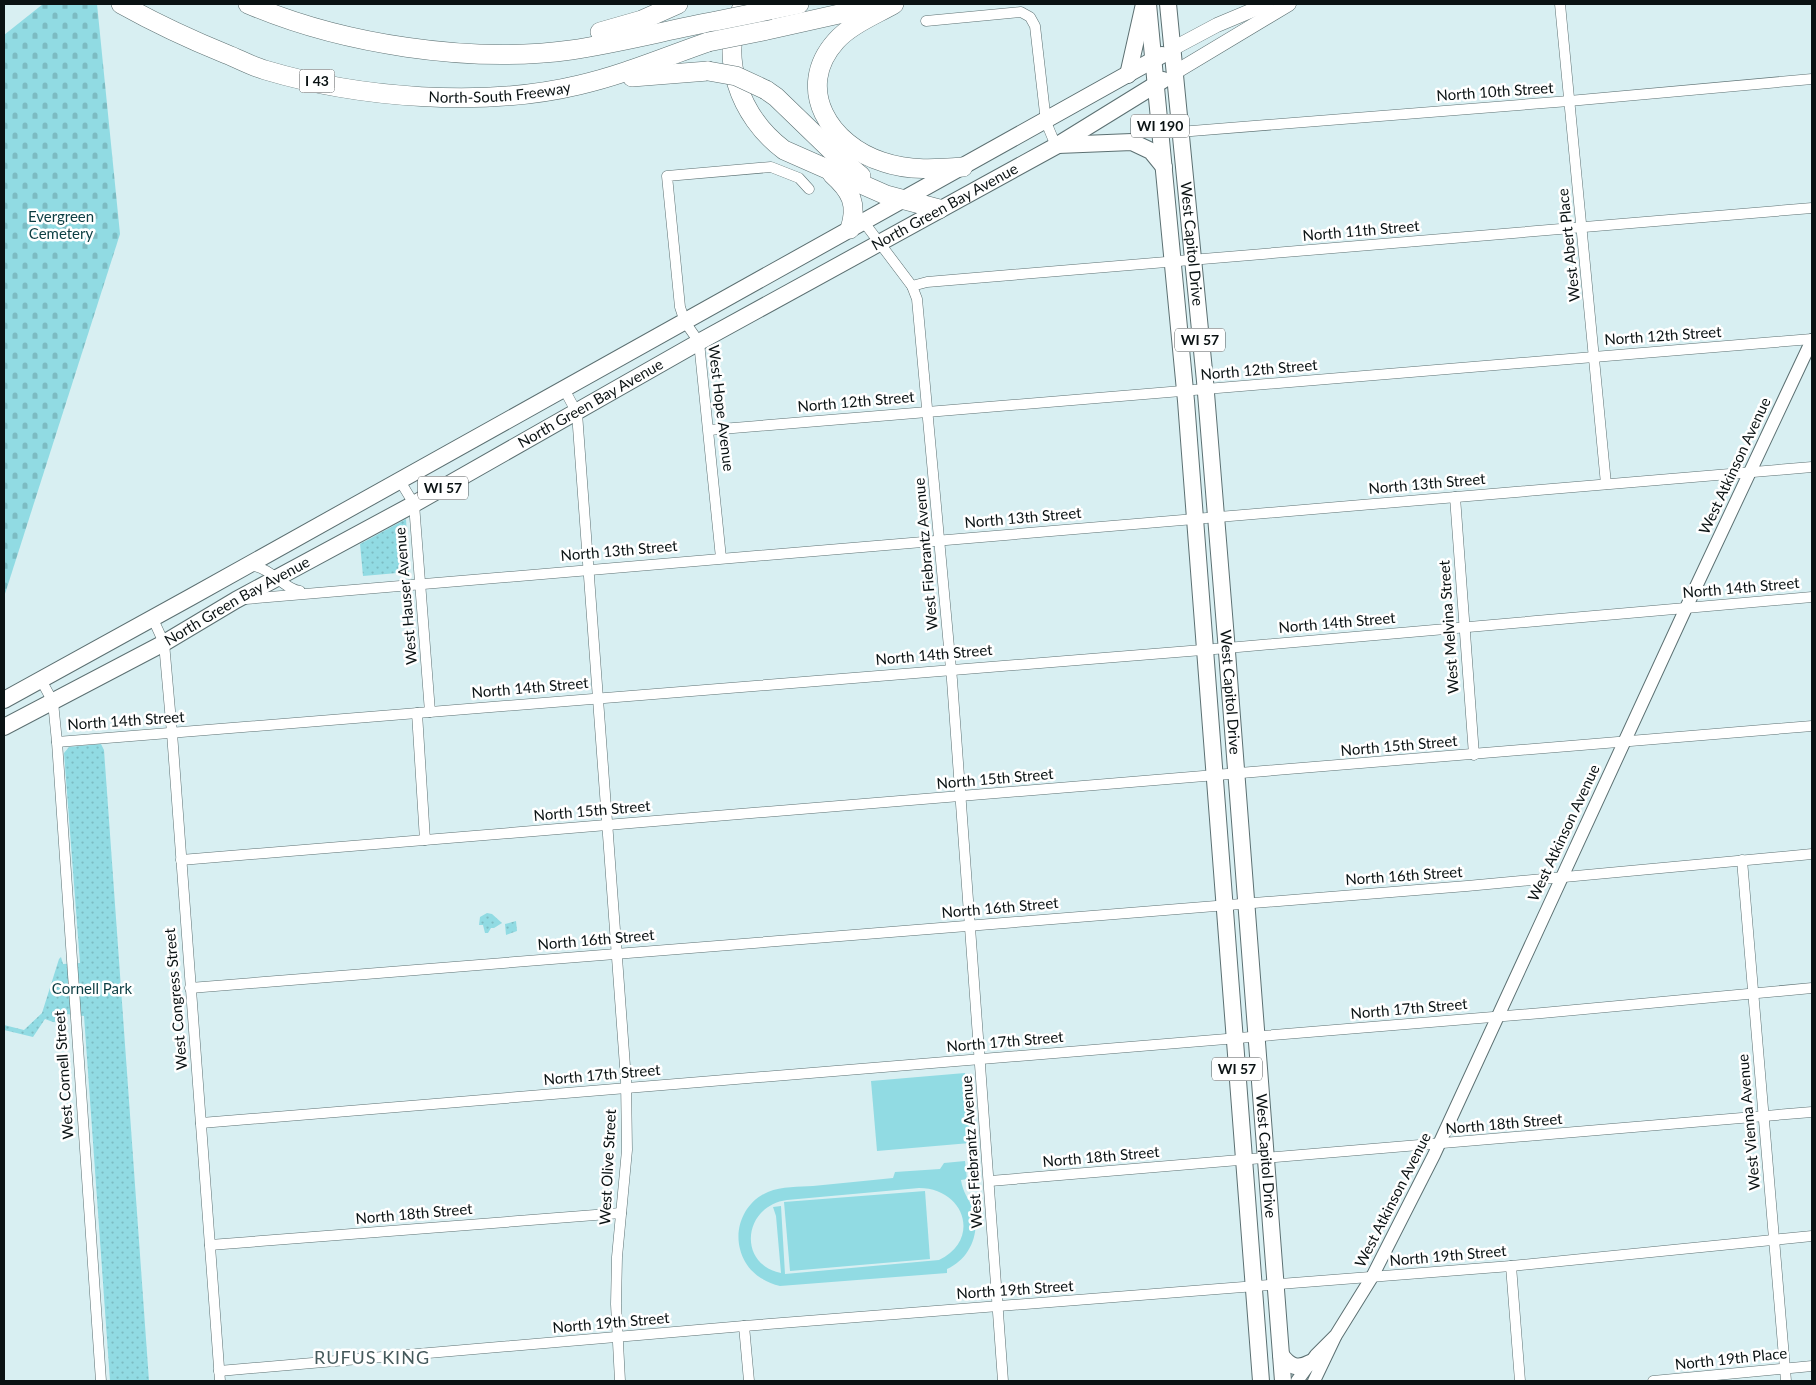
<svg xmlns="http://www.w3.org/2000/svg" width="1816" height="1385" font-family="Lato,sans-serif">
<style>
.green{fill:url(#green-dots)}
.cemetery{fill:url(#cemetery-stones)}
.pitch{fill:#91dbe3;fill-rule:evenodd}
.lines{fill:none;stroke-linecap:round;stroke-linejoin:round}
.minor-casing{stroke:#5c7072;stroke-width:11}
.tertiary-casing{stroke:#5c7072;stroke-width:14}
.secondary-casing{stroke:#5c7072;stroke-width:15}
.primary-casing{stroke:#5c7072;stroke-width:18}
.motorway-casing{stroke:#5c7072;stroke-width:20}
.minor{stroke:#fff;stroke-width:10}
.tertiary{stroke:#fff;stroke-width:12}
.secondary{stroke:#fff;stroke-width:14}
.primary{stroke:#fff;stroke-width:16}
.motorway{stroke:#fff;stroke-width:19}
.motorway-bridge-casing{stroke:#5c7072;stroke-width:20;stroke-linecap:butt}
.motorway-bridge{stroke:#fff;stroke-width:19}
.labels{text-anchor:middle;stroke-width:5;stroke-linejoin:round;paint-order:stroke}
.shield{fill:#fff;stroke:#54595a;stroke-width:1}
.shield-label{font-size:14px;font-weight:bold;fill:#0a1213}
.street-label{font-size:15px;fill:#0a1213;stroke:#fff}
.park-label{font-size:15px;fill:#0c3e43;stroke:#fff}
.quarter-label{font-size:18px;letter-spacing:1px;fill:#45595b;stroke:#fff}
</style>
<defs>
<pattern id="green-dots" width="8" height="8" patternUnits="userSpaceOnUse" patternTransform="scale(1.25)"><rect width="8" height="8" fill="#91dbe3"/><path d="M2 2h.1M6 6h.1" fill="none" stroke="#7cbbc2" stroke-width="1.8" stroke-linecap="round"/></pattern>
<pattern id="cemetery-stones" width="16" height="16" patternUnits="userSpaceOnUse" patternTransform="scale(1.25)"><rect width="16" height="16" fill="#91dbe3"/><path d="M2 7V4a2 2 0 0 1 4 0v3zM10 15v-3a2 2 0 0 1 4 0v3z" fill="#7cbbc2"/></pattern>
</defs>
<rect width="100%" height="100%" fill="#d8eff2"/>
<!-- green -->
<g class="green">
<polygon points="406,519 409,572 363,576 360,544"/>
<polygon points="101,744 104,750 149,1381 110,1381 84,1016 66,1014 63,1023 53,1022 45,1019 33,1037 4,1030 4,1025 24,1030 42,1013 59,959 61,957 63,964 80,963 64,753 69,747"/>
<polygon points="487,913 492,914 502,923 494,928 491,928 488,933 485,933 483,925 479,925 480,917"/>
<polygon points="516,921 517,931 506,935 505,924"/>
</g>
<!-- cemetery -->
<polygon class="cemetery" points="43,4 97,4 120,234 4,597 4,35"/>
<!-- pitch -->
<g class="pitch">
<polygon points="965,1073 970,1143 877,1151 871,1081"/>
<path d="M965 1161 967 1179 961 1180C963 1193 968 1197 973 1209 981 1232 970 1259 947 1269V1273L780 1286C760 1281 745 1269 740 1249 734 1226 746 1201 768 1192 782 1186 799 1187 813 1186 840 1183 867 1181 893 1178L895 1172 940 1169 944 1163ZM919 1188C964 1188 982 1239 939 1260L785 1274 781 1206 773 1207 776 1216 781 1273C737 1264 743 1206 787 1200Z"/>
<polygon points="925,1191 930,1259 790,1271 784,1202"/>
</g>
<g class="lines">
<!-- minor casing -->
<g class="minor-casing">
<g id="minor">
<polyline points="1560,4 1606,484"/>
<polyline points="926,21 1021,12 1030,17 1035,26 1046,122 1056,146"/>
<polyline points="1179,132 1569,101 1812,79"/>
<polyline points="863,221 912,286 917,299 952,680 1003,1381"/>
<polyline points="912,286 927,282 1812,208"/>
<polyline points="564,389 577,413 626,1080 627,1150 617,1257 616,1304 620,1381"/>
<polyline points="709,430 1812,339"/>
<polyline points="400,481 414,504 430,712"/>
<polyline points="1455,497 1474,755"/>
<polyline points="721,558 699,342 685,322 680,307 667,176 771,167 799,178 809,189"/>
<path d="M250 565C274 569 283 589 300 591"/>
<polyline points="246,599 1812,467"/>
<polyline points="152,617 164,643 172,733 220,1381"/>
<polyline points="41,680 53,702 57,742 101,1381"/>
<polyline points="417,713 425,840"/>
<polyline points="57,742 1227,648 1812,597"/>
<polyline points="181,860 1812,726"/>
<polyline points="1742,860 1786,1381"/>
<polyline points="190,988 1467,886 1812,854"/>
<polyline points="201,1123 1542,1013 1812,988"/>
<polyline points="990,1181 1812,1112"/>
<polyline points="210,1245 621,1213"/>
<polyline points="1511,1266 1520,1381"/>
<polyline points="744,1326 749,1381"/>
<polyline points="219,1371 744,1326 1511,1266 1812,1236"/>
<polyline points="1653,1381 1812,1366"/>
</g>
</g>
<!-- tertiary casing -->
<g class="tertiary-casing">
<g id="tertiary">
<polyline points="1297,1381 1316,1355 1336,1335 1372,1277 1434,1155 1686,608 1812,340"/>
<polyline points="1314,1381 1335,1337"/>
</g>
</g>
<!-- secondary casing -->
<g class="secondary-casing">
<g id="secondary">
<polyline points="1172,49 1217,25 1267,4"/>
<polyline points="1174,73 1289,4"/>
</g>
</g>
<!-- primary casing -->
<g class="primary-casing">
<g id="primary">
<polyline points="1148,4 1186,401 1261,1381"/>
<path id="s1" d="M1168 4 1205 381 1226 639 1283 1381"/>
<polyline points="1128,75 1144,4"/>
<polyline points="1058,145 1132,142 1151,151 1164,167"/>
<polyline points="4,700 191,597 1162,55"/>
<path id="s2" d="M4 727 164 643 236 600 414 504 699 342 1056 146 1163 80"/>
<path d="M1281 1355C1289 1366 1297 1370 1310 1363"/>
</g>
</g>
<!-- motorway casing -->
<g class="motorway-casing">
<g id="motorway">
<path id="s3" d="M121 4C155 23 189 39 226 54 239 59 251 66 265 70 359 98 483 108 579 85 623 75 665 57 708 42"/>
<path d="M248 4C341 44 470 64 571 50 619 43 668 30 716 21"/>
<path d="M744 4C716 55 740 117 784 150L886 195 939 209"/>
<path d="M894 4C875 15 850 25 836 41 793 89 831 146 883 162 909 171 937 169 963 167"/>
<polyline points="770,10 799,4"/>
<polyline points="763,31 884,4"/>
<polyline points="600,32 642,20 678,4"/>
<polyline points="632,77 708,71"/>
<polyline points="766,90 776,97 836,155 861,176"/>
<path d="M832 174C851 191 858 204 850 229"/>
</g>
</g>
<!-- minor -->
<use href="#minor" class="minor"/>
<!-- tertiary -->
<use href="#tertiary" class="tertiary"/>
<!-- secondary -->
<use href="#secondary" class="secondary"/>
<!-- primary -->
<use href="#primary" class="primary"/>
<!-- motorway -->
<use href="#motorway" class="motorway"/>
<!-- motorway-bridge casing -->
<g class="motorway-bridge-casing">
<g id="motorway-bridge">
<polyline points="716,21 770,10"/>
<polyline points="708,42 763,31"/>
<polyline points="708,71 736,76 766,90"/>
</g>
</g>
<!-- motorway-bridge -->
<use href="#motorway-bridge" class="motorway-bridge"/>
</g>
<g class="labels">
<!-- shield labels -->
<g class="shield">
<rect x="299.5" y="69.5" width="35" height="23" rx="4"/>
<rect x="1131" y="114.5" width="58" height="23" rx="4"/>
<rect x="1175" y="328.5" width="50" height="23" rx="4"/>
<rect x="418" y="476.5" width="50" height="23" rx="4"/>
<rect x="1212" y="1057.5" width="50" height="23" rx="4"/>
</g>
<g class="shield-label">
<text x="317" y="86">I 43</text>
<text x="1160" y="131">WI 190</text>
<text x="1200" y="345">WI 57</text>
<text x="443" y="493">WI 57</text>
<text x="1237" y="1074">WI 57</text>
</g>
<!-- street labels -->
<g class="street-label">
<text dy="5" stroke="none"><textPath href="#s3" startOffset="396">North-South Freeway</textPath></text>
<text transform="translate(1495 92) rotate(-4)" y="5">North 10th Street</text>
<text dy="5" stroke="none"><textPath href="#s2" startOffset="1075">North Green Bay Avenue</textPath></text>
<text transform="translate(1361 231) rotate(-5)" y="5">North 11th Street</text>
<text dy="5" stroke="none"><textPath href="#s1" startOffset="241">West Capitol Drive</textPath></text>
<text transform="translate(1569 245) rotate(-96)" y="5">West Abert Place</text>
<text transform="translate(1663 336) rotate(-4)" y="5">North 12th Street</text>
<text transform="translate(1259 370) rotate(-5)" y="5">North 12th Street</text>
<text transform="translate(856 402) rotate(-5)" y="5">North 12th Street</text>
<text dy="5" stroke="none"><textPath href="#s2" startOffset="670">North Green Bay Avenue</textPath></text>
<text transform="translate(721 408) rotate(83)" y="5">West Hope Avenue</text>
<text transform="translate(1735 466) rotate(-65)" y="5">West Atkinson Avenue</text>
<text transform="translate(1427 484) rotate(-5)" y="5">North 13th Street</text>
<text transform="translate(1023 518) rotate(-5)" y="5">North 13th Street</text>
<text transform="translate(619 551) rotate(-5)" y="5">North 13th Street</text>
<text transform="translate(926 554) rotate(-95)" y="5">West Fiebrantz Avenue</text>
<text transform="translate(1741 588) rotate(-5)" y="5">North 14th Street</text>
<text transform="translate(406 596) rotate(-95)" y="5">West Hauser Avenue</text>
<text dy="5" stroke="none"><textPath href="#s2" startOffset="265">North Green Bay Avenue</textPath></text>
<text transform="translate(1337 623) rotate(-5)" y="5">North 14th Street</text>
<text transform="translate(1449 627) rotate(-94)" y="5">West Melvina Street</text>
<text transform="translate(934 655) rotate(-5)" y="5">North 14th Street</text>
<text transform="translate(530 688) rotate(-5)" y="5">North 14th Street</text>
<text dy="5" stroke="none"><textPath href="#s1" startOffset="691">West Capitol Drive</textPath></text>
<text transform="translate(126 721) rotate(-4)" y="5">North 14th Street</text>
<text transform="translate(1399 746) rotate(-5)" y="5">North 15th Street</text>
<text transform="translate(995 779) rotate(-5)" y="5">North 15th Street</text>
<text transform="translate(592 811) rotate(-5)" y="5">North 15th Street</text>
<text transform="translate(1564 833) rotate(-65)" y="5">West Atkinson Avenue</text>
<text transform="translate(1404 876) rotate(-4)" y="5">North 16th Street</text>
<text transform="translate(1000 908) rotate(-5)" y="5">North 16th Street</text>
<text transform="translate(596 940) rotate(-5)" y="5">North 16th Street</text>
<text transform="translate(176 999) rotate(-95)" y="5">West Congress Street</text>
<text transform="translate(1409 1009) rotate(-5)" y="5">North 17th Street</text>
<text transform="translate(1005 1042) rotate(-5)" y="5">North 17th Street</text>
<text transform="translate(64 1075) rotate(-94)" y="5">West Cornell Street</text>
<text transform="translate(602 1075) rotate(-5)" y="5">North 17th Street</text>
<text transform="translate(1749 1122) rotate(-95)" y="5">West Vienna Avenue</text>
<text transform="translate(1504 1124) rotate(-5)" y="5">North 18th Street</text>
<text transform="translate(972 1152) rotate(-94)" y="5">West Fiebrantz Avenue</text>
<text dy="5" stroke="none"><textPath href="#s1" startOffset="1156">West Capitol Drive</textPath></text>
<text transform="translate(1101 1157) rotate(-5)" y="5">North 18th Street</text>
<text transform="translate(608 1167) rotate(-87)" y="5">West Olive Street</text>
<text transform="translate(1393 1200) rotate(-63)" y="5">West Atkinson Avenue</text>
<text transform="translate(414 1214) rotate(-5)" y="5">North 18th Street</text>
<text transform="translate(1448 1256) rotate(-5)" y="5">North 19th Street</text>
<text transform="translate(1015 1290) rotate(-4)" y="5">North 19th Street</text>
<text transform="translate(611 1323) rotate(-5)" y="5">North 19th Street</text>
<text transform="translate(1731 1359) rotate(-6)" y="5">North 19th Place</text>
</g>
<!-- park labels -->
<g class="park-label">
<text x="61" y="222">Evergreen<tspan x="61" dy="17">Cemetery</tspan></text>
<text x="92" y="994">Cornell Park</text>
</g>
<!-- quarter labels -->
<g class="quarter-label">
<text x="372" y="1364">RUFUS KING</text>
</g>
</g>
<!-- border -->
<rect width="1816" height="1385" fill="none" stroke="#0a1213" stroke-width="10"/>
</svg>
